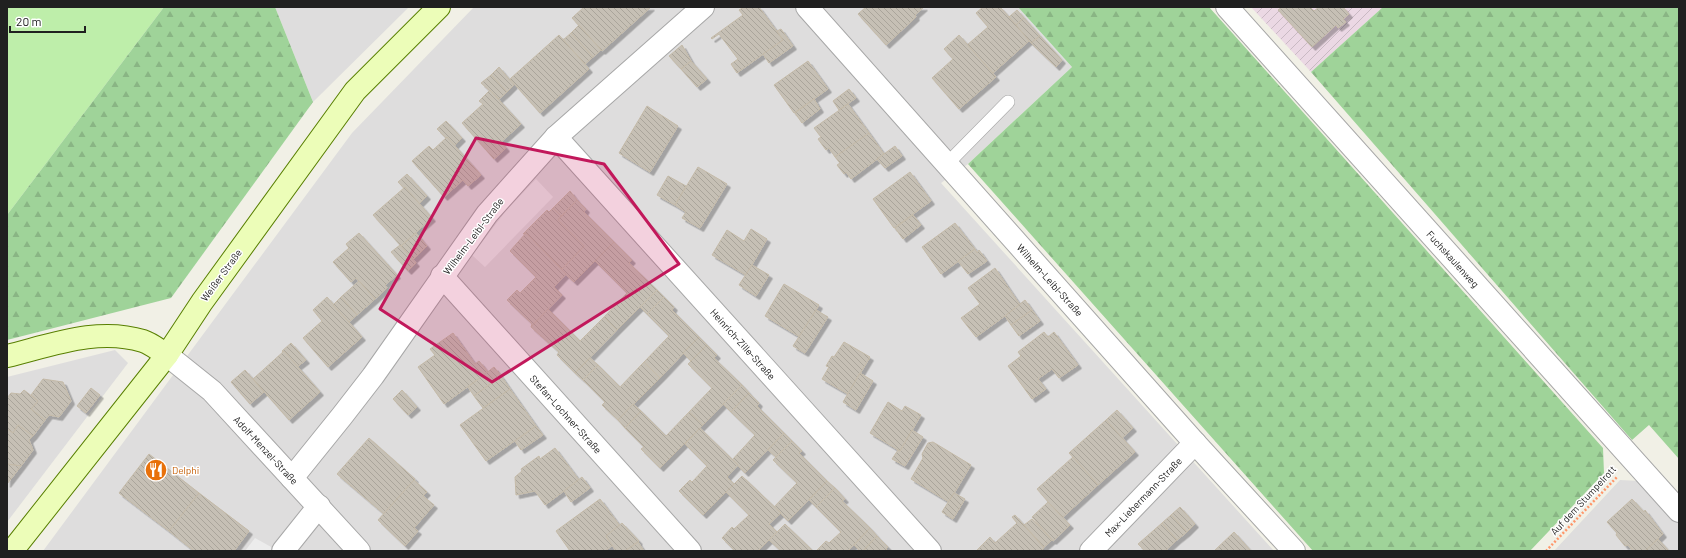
<svg xmlns="http://www.w3.org/2000/svg" width="1686" height="558" font-family="Barlow,sans-serif">
<style>
.residential{fill:#dedddd}
.industrial{fill:url(#industrial-furrows)}
.grass{fill:#beeeaa}
.forest{fill:url(#forest-firs)}
.parking{fill:#ececec}
.building{fill:url(#building-back-hatch);stroke:#c4baa8;filter:url(#shadow)}
.lines{fill:none;stroke-linecap:round;stroke-linejoin:round}
.lane-casing{stroke:#a7a7a7;stroke-width:14}
.street-casing{stroke:#a7a7a7;stroke-width:24}
.secondary-casing{stroke:#587f00;stroke-width:24}
.path{stroke:#ff966a;stroke-width:2.5;stroke-dasharray:2 2;stroke-linecap:butt}
.lane{stroke:#fff;stroke-width:13}
.street{stroke:#fff;stroke-width:22}
.secondary{stroke:#ecfdb8;stroke-width:22}
.marked{fill:#c2185b;fill-opacity:0.2;stroke:#c2185b;stroke-width:3;stroke-linejoin:round}
.labels{text-anchor:middle;stroke-width:3;stroke-linejoin:round;paint-order:stroke}
.street-label{font-size:10px;fill:#202020;stroke:#fff}
.food-label{font-size:10px;fill:#c56008;stroke:#fff;text-anchor:start}
</style>
<defs>
<pattern id="industrial-furrows" width="10" height="10" patternUnits="userSpaceOnUse"><rect width="10" height="10" fill="#ebd8e4"/><path d="M-1 1l2-2M0 10L10 0M9 11l2-2" fill="none" stroke="#c9b9c3"/></pattern>
<pattern id="forest-firs" width="22" height="20" patternUnits="userSpaceOnUse"><rect width="22" height="20" fill="#9fd399"/><path d="M5 1l3.5 6h-7zM16 11l3.5 6h-7z" fill="#89b584"/></pattern>
<pattern id="building-back-hatch" width="6" height="6" patternUnits="userSpaceOnUse"><rect width="6" height="6" fill="#c6c0b5"/><path d="M-1 5l2 2M0 0l6 6M5-1l2 2" fill="none" stroke="#aaa59b"/></pattern>
<filter id="shadow"><feDropShadow dx="3.5" dy="3.5" stdDeviation="0" flood-color="#0004"/></filter>
</defs>
<rect width="100%" height="100%" fill="#f1f0e6"/>
<!-- residential -->
<g class="residential">
<polygon points="275,7 409,7 313,102"/>
<polygon points="474,7 1018,7 1072,67 968,164 941,183 1274,551 43,551 352,133"/>
<polygon points="115,350 128,363 7,522 7,377"/>
<polygon points="1620,480 1640,481 1679,524 1679,551 1554,551"/>
</g>
<!-- industrial -->
<polygon class="industrial" points="1251,7 1383,7 1311,72"/>
<!-- grass -->
<polygon class="grass" points="7,7 164,7 7,215"/>
<!-- forest -->
<g class="forest">
<polygon points="164,7 275,7 313,102 171,298 7,340 7,215"/>
<polygon points="1018,7 1209,7 1603,448 1604,473 1530,551 1313,551 968,164 1072,67"/>
<polygon points="1383,7 1679,7 1679,459 1649,425 1632,440 1311,72"/>
</g>
<!-- parking -->
<g class="parking">
<polygon points="536,179 553,197 485,267 472,255 506,211"/>
<polygon points="255,538 273,548 271,551 245,551"/>
</g>
<!-- building -->
<g class="building">
<polygon points="584,7 651,7 602,51 572,18"/>
<polygon points="744,7 759,7 783,40 737,73 731,64 738,59 719,34 712,39 711,38 743,15 739,10"/>
<polygon points="866,7 924,7 915,15 916,17 886,45 858,14"/>
<polygon points="983,7 1000,7 1030,40 993,73 967,45 988,27 976,13"/>
<polygon points="1282,7 1310,7 1314,11 1319,7 1343,7 1349,14 1343,19 1346,22 1338,28 1336,25 1312,47 1278,10"/>
<polygon points="1017,10 1024,18 1016,25 1009,17"/>
<polygon points="1024,18 1040,36 1031,43 1016,25"/>
<polygon points="579,25 601,50 593,57 571,33"/>
<polygon points="781,29 793,46 769,63 763,54 783,40 777,31"/>
<polygon points="571,33 593,57 585,64 563,40"/>
<polygon points="559,35 589,69 540,113 510,79"/>
<polygon points="959,35 996,77 959,109 932,78 953,59 944,49"/>
<polygon points="1040,36 1062,60 1056,67 1031,43"/>
<polygon points="682,45 691,61 681,69 669,56"/>
<polygon points="691,61 707,79 697,87 681,69"/>
<polygon points="808,61 828,89 794,113 774,85"/>
<polygon points="499,67 514,85 507,92 491,75"/>
<polygon points="491,75 507,92 499,99 481,83"/>
<polygon points="849,89 856,98 839,110 833,101"/>
<polygon points="490,90 521,124 501,142 506,148 494,159 462,123 483,104 479,101"/>
<polygon points="814,99 820,109 802,123 795,113"/>
<polygon points="848,104 869,133 835,157 829,148 826,150 818,139 821,137 814,128"/>
<polygon points="647,106 678,126 650,172 619,153"/>
<polygon points="446,121 462,138 454,146 437,129"/>
<polygon points="869,133 884,154 851,179 846,172 844,174 837,165 840,163 835,157"/>
<polygon points="447,137 481,175 468,186 463,180 444,197 412,161 429,146 433,150"/>
<polygon points="895,146 902,156 885,168 877,159"/>
<polygon points="698,167 727,184 700,228 682,218 686,212 675,205"/>
<polygon points="910,172 931,201 894,228 873,199"/>
<polygon points="407,174 427,196 419,204 398,182"/>
<polygon points="668,176 686,186 675,205 657,195"/>
<polygon points="405,187 432,218 401,246 373,215"/>
<polygon points="570,191 577,200 561,216 553,208"/>
<polygon points="577,200 586,209 584,212 614,242 574,282 561,270 584,246 558,220"/>
<polygon points="553,208 561,216 558,220 584,246 562,269 526,233 523,234 547,210 549,212"/>
<polygon points="913,215 921,225 903,239 895,228"/>
<polygon points="955,223 975,249 941,274 922,247"/>
<polygon points="751,229 767,239 746,275 712,255 727,230 744,241"/>
<polygon points="359,233 397,275 385,285 387,288 375,299 356,278 351,282 333,262 349,248 346,244"/>
<polygon points="416,233 427,246 413,260 401,246"/>
<polygon points="526,233 566,274 554,287 562,295 531,327 532,324 507,300 517,290 520,293 536,277 510,251"/>
<polygon points="614,242 632,260 629,263 657,290 617,330 604,317 627,293 595,261"/>
<polygon points="400,245 416,263 408,271 391,252"/>
<polygon points="975,249 977,253 979,250 987,261 968,274 958,261"/>
<polygon points="752,265 769,275 756,296 739,285"/>
<polygon points="995,268 1020,305 976,337 961,318 980,304 968,288"/>
<polygon points="359,281 375,299 357,315 341,297"/>
<polygon points="784,284 819,305 800,337 765,316"/>
<polygon points="657,290 664,297 647,314 640,307"/>
<polygon points="327,297 362,337 328,367 303,338 322,321 313,310"/>
<polygon points="341,297 357,315 349,322 333,305"/>
<polygon points="664,297 674,307 672,310 699,337 660,378 644,362 669,336 647,314"/>
<polygon points="1025,300 1032,310 1011,325 1005,316"/>
<polygon points="548,309 580,341 604,317 617,330 575,373 557,355 559,352 531,327"/>
<polygon points="816,310 828,317 805,353 793,346"/>
<polygon points="1032,310 1040,321 1019,336 1011,325"/>
<polygon points="1044,332 1048,337 1054,332 1078,365 1059,378 1052,369 1038,379 1046,389 1032,399 1008,366 1021,356 1018,352"/>
<polygon points="453,333 475,364 479,361 488,372 444,404 418,367 435,355 430,349"/>
<polygon points="699,337 707,345 691,361 683,353"/>
<polygon points="844,342 870,357 848,394 822,379 829,367 826,366 832,356 834,357"/>
<polygon points="291,343 306,360 297,367 282,351"/>
<polygon points="707,345 717,355 714,358 742,385 703,425 689,412 712,388 688,364"/>
<polygon points="284,351 320,392 289,420 253,379"/>
<polygon points="590,358 598,365 583,380 575,373"/>
<polygon points="644,362 660,378 618,420 602,405 605,402 583,380 598,365 620,387"/>
<polygon points="494,367 501,376 474,396 468,387"/>
<polygon points="245,370 264,392 250,404 231,382"/>
<polygon points="860,373 873,381 856,410 843,402"/>
<polygon points="501,376 510,389 483,408 474,396"/>
<polygon points="43,379 63,382 71,401 59,417 49,415 45,420 31,409 38,401 31,395"/>
<polygon points="742,385 749,393 731,412 723,404"/>
<polygon points="91,388 100,395 86,413 77,406"/>
<polygon points="510,389 536,426 486,461 460,425"/>
<polygon points="24,390 38,401 31,409 45,420 33,436 18,425 13,433 7,429 7,398 11,393 20,394"/>
<polygon points="402,390 417,407 408,415 393,399"/>
<polygon points="749,393 759,403 757,406 784,433 745,473 732,460 755,435 731,412"/>
<polygon points="888,402 902,411 905,406 921,415 900,451 870,433"/>
<polygon points="633,404 641,411 625,428 618,420"/>
<polygon points="1117,410 1133,428 1122,438 1106,420"/>
<polygon points="641,411 666,436 689,412 703,425 660,468 641,449 644,447 625,428"/>
<polygon points="1106,420 1135,452 1098,485 1069,453"/>
<polygon points="18,425 33,436 29,440 33,450 21,466 7,464 7,429 13,433"/>
<polygon points="536,426 543,435 521,450 515,441"/>
<polygon points="700,428 738,465 727,477 734,484 703,515 679,491 690,480 692,482 707,466 685,444"/>
<polygon points="912,430 923,437 905,466 892,459 898,450 900,451"/>
<polygon points="784,433 792,441 776,457 768,450"/>
<polygon points="369,438 415,479 384,514 337,474"/>
<polygon points="792,441 802,451 799,453 827,481 788,521 774,507 797,483 773,460"/>
<polygon points="933,442 971,465 949,502 911,479 923,458 922,454 928,443"/>
<polygon points="555,448 579,480 545,505 535,491 516,495 515,477 522,471 521,469 539,456 540,459"/>
<polygon points="149,454 199,493 169,531 119,493"/>
<polygon points="1073,457 1098,485 1062,518 1037,489"/>
<polygon points="7,464 21,466 7,484"/>
<polygon points="742,476 781,513 769,524 777,532 758,551 735,551 722,538 732,527 734,529 749,515 726,492"/>
<polygon points="582,477 590,488 571,502 564,491"/>
<polygon points="414,480 427,492 423,496 434,505 414,528 418,531 405,546 378,520"/>
<polygon points="827,481 835,488 816,507 809,500"/>
<polygon points="835,488 845,499 842,501 870,528 848,551 816,551 826,541 829,543 841,532 816,507"/>
<polygon points="199,493 249,531 234,551 194,551 169,531"/>
<polygon points="954,493 965,499 953,519 942,512"/>
<polygon points="600,499 620,526 606,536 613,545 605,551 570,551 556,531"/>
<polygon points="1632,499 1644,512 1645,510 1663,534 1645,551 1633,551 1628,545 1625,546 1616,535 1617,533 1607,522"/>
<polygon points="1048,502 1070,525 1053,541 1032,517"/>
<polygon points="1180,507 1195,524 1187,532 1171,515"/>
<polygon points="1015,515 1044,548 1041,551 976,551 990,537 995,543 1017,523 1012,517"/>
<polygon points="1171,515 1187,532 1177,540 1162,523"/>
<polygon points="1032,519 1052,540 1044,547 1024,525"/>
<polygon points="622,523 639,541 625,551 616,551 606,536"/>
<polygon points="1162,523 1177,540 1165,551 1145,551 1138,544"/>
<polygon points="785,524 813,551 781,551 769,540"/>
<polygon points="870,528 877,536 863,551 860,551 854,545"/>
<polygon points="1234,532 1251,551 1214,551"/>
<polygon points="877,536 888,547 886,549 888,551 863,551"/>
<polygon points="1658,539 1669,551 1645,551"/>
<polygon points="638,542 644,551 625,551"/>
</g>
<g class="lines">
<!-- lane casing -->
<g class="lane-casing">
<polyline id="lane" points="947,164 1008,102"/>
</g>
<!-- street casing -->
<g class="street-casing">
<g id="street">
<polyline points="807,7 1195,443 1294,551"/>
<polyline points="1227,7 1679,511"/>
<polyline points="556,137 930,551"/>
<polyline points="442,276 690,551"/>
<polyline points="167,355 212,391 359,551"/>
<polyline points="292,478 342,416 373,376 487,214 556,137 703,7"/>
<polyline points="283,551 319,506"/>
<polyline points="1091,551 1195,443"/>
</g>
</g>
<!-- secondary casing -->
<g class="secondary-casing">
<g id="secondary">
<path d="M7 356C52 345 98 327 143 341 152 344 160 351 167 355"/>
<polyline points="12,551 167,355 202,302 355,91 439,7"/>
</g>
</g>
<!-- path -->
<polyline class="path" points="1546,551 1617,477"/>
<!-- lane -->
<use href="#lane" class="lane"/>
<!-- street -->
<use href="#street" class="street"/>
<!-- secondary -->
<use href="#secondary" class="secondary"/>
</g>
<!-- marked area -->
<path class="marked" d="M476 138 604 164 679 264 492 382 380 309Z"/>
<!-- icons -->
<defs>
<g id="restaurant-disc" transform="scale(1.15)"><circle r="9.5" fill="#e8710a" stroke="#fff"/><path d="M-5-6h1v4h1v-4h1v4h1v-4h1v5L-1.5 .5V6h-2V.5L-5-1ZM5-6V6H3V1.5H1.5Q1.5-4 5-6Z" fill="#fff"/></g>
</defs>
<g fill-rule="evenodd">
<use href="#restaurant-disc" x="156" y="470"/>
</g>
<g class="labels">
<!-- street labels -->
<g class="street-label">
<text transform="translate(473 236) rotate(-53)" y="4">Wilhelm-Leibl-Straße</text>
<text transform="translate(1453 259) rotate(48)" y="4">Fuchskaulenweg</text>
<text transform="translate(221 275) rotate(-54)" y="4">Weißer Straße</text>
<text transform="translate(1050 280) rotate(48)" y="4">Wilhelm-Leibl-Straße</text>
<text transform="translate(743 344) rotate(48)" y="4">Heinrich-Zille-Straße</text>
<text transform="translate(566 414) rotate(48)" y="4">Stefan-Lochner-Straße</text>
<text transform="translate(266 450) rotate(47)" y="4">Adolf-Menzel-Straße</text>
<text transform="translate(1143 497) rotate(-46)" y="4">Max-Liebermann-Straße</text>
<text transform="translate(1583 500) rotate(-47)" y="4">Auf dem Stumpelrott</text>
</g>
<!-- food labels -->
<g class="food-label">
<text x="172" y="474">Delphi</text>
</g>
</g>
<!-- border -->
<rect width="1686" height="558" fill="none" stroke="#202020" stroke-width="16"/>
<!-- scale -->
<path d="M10 26v6h75v-6" fill="none" stroke="#202020" stroke-width="2"/>
<text x="16" y="26" font-size="12" fill="#202020" stroke="#ffffff" stroke-width="3" paint-order="stroke">20 m</text>
</svg>
